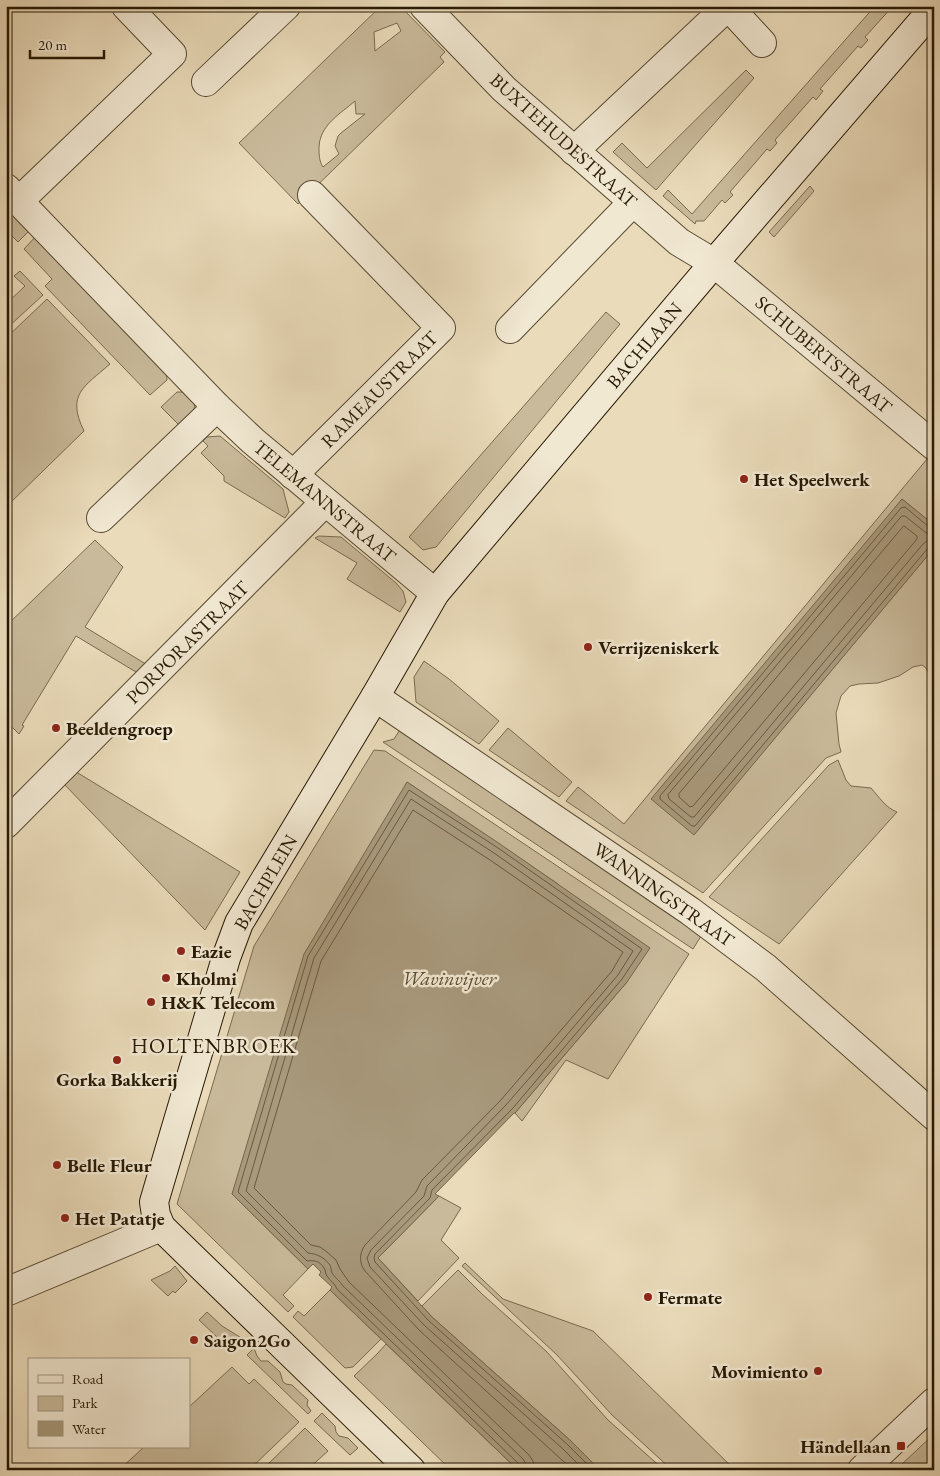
<svg xmlns="http://www.w3.org/2000/svg" width="940" height="1476" font-family="'EB Garamond',serif">
<style>
.green{fill:#c9ba9b;stroke:#786a50;fill-rule:evenodd}
.water{fill:#a8997c;stroke:#74664c}
.lines{fill:none;stroke-linecap:round;stroke-linejoin:round}
.shore{stroke:#685940;stroke-width:1}
.street-casing{stroke:#584a32;stroke-width:30}
.secondary-casing{stroke:#271904;stroke-width:30}
.street{stroke:#f1e8d2;stroke-width:28}
.secondary{stroke:#f1e8d2;stroke-width:28}
.poi-dot{fill:#8f2418;stroke:#f1e8d2;stroke-width:2}
.labels{text-anchor:middle;stroke-width:5;stroke-linejoin:round;paint-order:stroke}
.street-label{font-size:19px;fill:#271904;stroke:#f1e8d2}
.poi-label{font-size:19px;font-weight:bold;fill:#271904;stroke:#f1e8d2;text-anchor:start}
.water-label{font-size:20px;font-style:italic;fill:#5b4c34;stroke:#f1e8d2}
.quarter-label{font-size:21px;letter-spacing:1px;fill:#271904;stroke:#f1e8d2}
</style>
<rect width="100%" height="100%" fill="#eadbba"/>
<filter id="stains"><feTurbulence type="fractalNoise" baseFrequency=".004" numOctaves="4"/><feColorMatrix values="0 0 0 0 .2 0 0 0 0 .09 0 0 0 0 .02 0 0 0 .5 -.17"/></filter>
<radialGradient id="worn" r=".72"><stop offset=".6" stop-color="#630" stop-opacity="0"/><stop offset="1" stop-color="#630" stop-opacity=".3"/></radialGradient>
<!-- green -->
<g class="green">
<path d="M381 6H400L445 52 440 57 444 62 298 204 239 143ZM397 23 401 31 375 51 374 32ZM355 101 356 114H365L341 133 338 136 335 146 339 154 323 167C319 161 319 154 319 147 320 125 340 114 355 101Z"/>
<polygon points="875,6 893,6 865,37 868,40 861,48 858,46 820,89 823,91 816,100 813,97 775,140 777,143 770,151 767,149 730,192 733,195 725,203 722,200 704,221 696,221 695,224 663,196 668,190 692,214"/>
<polygon points="746,70 754,78 656,190 613,152 622,143 647,168"/>
<polygon points="810,186 814,191 774,237 769,232"/>
<polygon points="6,203 31,229 18,242 6,230"/>
<polygon points="37,235 166,368 167,380 150,395 45,286 52,279 24,249"/>
<polygon points="20,271 43,295 6,329 6,304 25,286 14,276"/>
<path d="M47 299 110 364C84 387 66 394 84 431L6 507V338Z"/>
<polygon points="606,312 620,324 436,547 423,550 409,537"/>
<path d="M177 392H188C201 408 192 414 181 427L161 407Z"/>
<polygon points="220,436 283,489 289,512 285,518 224,481 224,476 201,453 208,446 203,441 207,437"/>
<polygon points="927,459 934,465 934,525 902,499 694,834 934,548 933,679 925,667 922,665 913,667 899,676 878,683 859,684 850,686 841,696 836,713 839,744 841,752 826,758 703,893 566,801 578,787 624,824"/>
<polygon points="319,536 341,537 396,583 403,591 406,602 400,612 347,579 357,563 315,538"/>
<polygon points="95,540 123,567 85,627 149,666 141,675 76,636 22,725 24,726 19,734 6,721 6,626"/>
<polygon points="424,661 449,679 499,721 479,744 416,702 414,677"/>
<polygon points="403,725 706,928 693,949 383,742 394,739"/>
<polygon points="508,728 572,782 559,797 489,750"/>
<polygon points="374,750 385,751 689,954 608,1079 566,1060 522,1121 515,1113 627,982 558,884 407,782 232,1194 308,1269 283,1295 294,1306 288,1312 177,1204 254,946"/>
<path d="M838 760 846 780 851 786 871 788C879 797 886 808 897 812L779 944 709 897 829 765Z"/>
<polygon points="73,770 240,872 205,930 62,782"/>
<polygon points="439,1196 461,1208 441,1240 459,1258 418,1301 378,1258"/>
<polygon points="465,1263 503,1299 593,1331 735,1470 672,1470 612,1415 557,1355 462,1266"/>
<polygon points="175,1266 187,1281 175,1293 173,1291 168,1296 151,1280 170,1271"/>
<polygon points="458,1270 482,1294 546,1351 608,1420 664,1470 600,1470 571,1441 432,1317 422,1306"/>
<polygon points="330,1290 381,1339 353,1367 345,1368 293,1317 298,1311 304,1316"/>
<polygon points="207,1312 222,1326 243,1339 232,1351 199,1320"/>
<polygon points="386,1344 518,1470 451,1470 354,1376 377,1354"/>
<polygon points="254,1348 257,1356 261,1361 268,1361 280,1372 283,1382 286,1384 292,1385 308,1400 307,1405 311,1411 308,1414 247,1355"/>
<polygon points="232,1367 249,1384 254,1379 299,1422 249,1470 119,1470 144,1447 189,1447 189,1407"/>
<polygon points="322,1413 335,1426 336,1432 339,1436 348,1438 358,1448 350,1455 314,1421"/>
<polygon points="305,1428 328,1451 307,1470 262,1470"/>
<polygon points="934,1434 934,1470 903,1470 904,1468 901,1465"/>
</g>
<!-- water -->
<g class="water">
<polygon points="902,499 934,525 934,548 694,835 651,799"/>
<polygon points="407,782 500,844 650,948 627,982 515,1113 514,1113 435,1194 439,1196 378,1258 432,1317 571,1441 600,1470 518,1470 330,1290 332,1287 319,1275 321,1272 313,1264 308,1269 232,1194 304,954"/>
</g>
<g class="lines">
<!-- shore -->
<g class="shore">
<polygon points="902,516 905,516 925,532 931,535 931,538 923,544 694,817 691,817 669,799 668,795"/>
<polygon points="904,526 917,536 917,539 693,806 690,807 679,797 679,794"/>
<polyline points="934,529 929,527 905,507 901,508 660,796 660,799 692,826 695,826 928,548 934,546"/>
<path d="M521 1470 519 1464 337 1289C335 1283 330 1281 327 1276 325 1274 326 1270 324 1268 320 1261 314 1260 307 1261L238 1192 308 956 409 790 498 848 642 949 622 979 513 1108 432 1190 430 1198 375 1254 374 1258 375 1262 428 1320 568 1445 593 1470"/>
<path d="M527 1470 526 1464 523 1459 343 1286C340 1281 335 1278 332 1273 331 1270 331 1267 330 1265 324 1257 317 1254 308 1253L246 1191 314 958 411 799 494 853 633 951 618 975 554 1050 505 1106 427 1186 424 1196 371 1250 367 1258 370 1267 424 1325 563 1449 584 1470"/>
<path d="M535 1470 533 1461 529 1455 349 1282 340 1269 336 1260 327 1252 320 1247 311 1245 254 1188 321 961 413 810 490 860 623 952 612 971 500 1101 422 1180 416 1192 365 1245C359 1254 359 1263 365 1271L419 1330 573 1470"/>
</g>
<!-- street casing -->
<g class="street-casing">
<g id="street">
<polyline points="424,6 504,89 679,242 714,263 934,446"/>
<polyline points="728,6 762,43"/>
<polyline points="206,82 286,6"/>
<polyline points="574,151 728,6"/>
<polyline points="6,188 217,407 253,441 435,593"/>
<polyline points="19,201 172,54 126,6"/>
<polyline points="510,329 633,202"/>
<polyline points="293,475 441,328 312,195"/>
<polyline points="101,518 217,407"/>
<polyline points="375,697 690,911 766,968 934,1116"/>
<polyline points="6,824 325,502"/>
<polyline points="6,1292 161,1227"/>
<polyline points="862,1470 934,1402"/>
</g>
</g>
<!-- secondary casing -->
<g class="secondary-casing">
<polyline id="secondary" points="411,1470 161,1227 156,1215 154,1202 226,958 239,923 375,697 435,593 714,263 934,8"/>
</g>
<!-- street -->
<use href="#street" class="street"/>
<!-- secondary -->
<use href="#secondary" class="secondary"/>
</g>
<!-- markers -->
<g class="poi-dot">
<circle cx="744" cy="479" r="5"/>
<circle cx="588" cy="647" r="5"/>
<circle cx="56" cy="728" r="5"/>
<circle cx="181" cy="951" r="5"/>
<circle cx="166" cy="978" r="5"/>
<circle cx="151" cy="1002" r="5"/>
<circle cx="117" cy="1060" r="5"/>
<circle cx="57" cy="1165" r="5"/>
<circle cx="65" cy="1218" r="5"/>
<circle cx="648" cy="1297" r="5"/>
<circle cx="194" cy="1340" r="5"/>
<circle cx="818" cy="1371" r="5"/>
<rect x="896" y="1441" width="10" height="10" rx="2.5"/>
</g>
<g class="labels">
<!-- street labels -->
<g class="street-label">
<text transform="translate(564 140) rotate(42)" y="7">BUXTEHUDESTRAAT</text>
<text transform="translate(644 345) rotate(-50)" y="7">BACHLAAN</text>
<text transform="translate(824 354) rotate(40)" y="7">SCHUBERTSTRAAT</text>
<text transform="translate(379 389) rotate(-45)" y="7">RAMEAUSTRAAT</text>
<text transform="translate(325 501) rotate(40)" y="7">TELEMANNSTRAAT</text>
<text transform="translate(187 642) rotate(-45)" y="7">PORPORASTRAAT</text>
<text transform="translate(265 882) rotate(-60)" y="7">BACHPLEIN</text>
<text transform="translate(664 894) rotate(35)" y="7">WANNINGSTRAAT</text>
</g>
<!-- poi labels -->
<g class="poi-label">
<text x="754" y="486">Het Speelwerk</text>
<text x="598" y="654">Verrijzeniskerk</text>
<text x="66" y="735">Beeldengroep</text>
<text x="191" y="958">Eazie</text>
<text x="176" y="985">Kholmi</text>
<text x="161" y="1009">H&amp;K Telecom</text>
<text x="117" y="1086" text-anchor="middle">Gorka Bakkerij</text>
<text x="67" y="1172">Belle Fleur</text>
<text x="75" y="1225">Het Patatje</text>
<text x="658" y="1304">Fermate</text>
<text x="204" y="1347">Saigon2Go</text>
<text x="808" y="1378" text-anchor="end">Movimiento</text>
<text x="891" y="1453" text-anchor="end">Händellaan</text>
</g>
<!-- water labels -->
<g class="water-label">
<text x="449" y="985">Wavinvijver</text>
</g>
<!-- quarter labels -->
<g class="quarter-label">
<text x="214" y="1053">HOLTENBROEK</text>
</g>
</g>
<!-- margin -->
<rect width="940" height="1476" fill="none" stroke="#eadbba" stroke-width="25"/>
<rect x="8" y="8" width="925" height="1461" fill="none" stroke="#271904" stroke-width="2.5"/>
<rect x="12" y="12" width="915" height="1451" fill="none" stroke="#271904"/>
<!-- legend -->
<rect x="28" y="1358" width="162" height="90" fill="#f1e8d2" stroke="#a09580"/>
<rect x="38" y="1375" width="25" height="8" fill="#f1e8d2" stroke="#a09580"/>
<text x="72" y="1384" font-size="15" fill="#271904">Road</text>
<rect x="38" y="1396" width="25" height="15" fill="#c9ba9b" stroke="#a09580"/>
<text x="72" y="1408" font-size="15" fill="#271904">Park</text>
<rect x="38" y="1421" width="25" height="15" fill="#a8997c" stroke="#a09580"/>
<text x="72" y="1434" font-size="15" fill="#271904">Water</text>
<!-- scale -->
<path d="M30 50v8h74v-8" fill="none" stroke="#271904" stroke-width="2.5"/>
<text x="38" y="50" font-size="15" fill="#271904" stroke="#f1e8d2" stroke-width="4" paint-order="stroke">20 m</text>
<rect width="100%" height="100%" filter="url(#stains)"/>
<rect width="100%" height="100%" fill="url(#worn)"/>
</svg>
